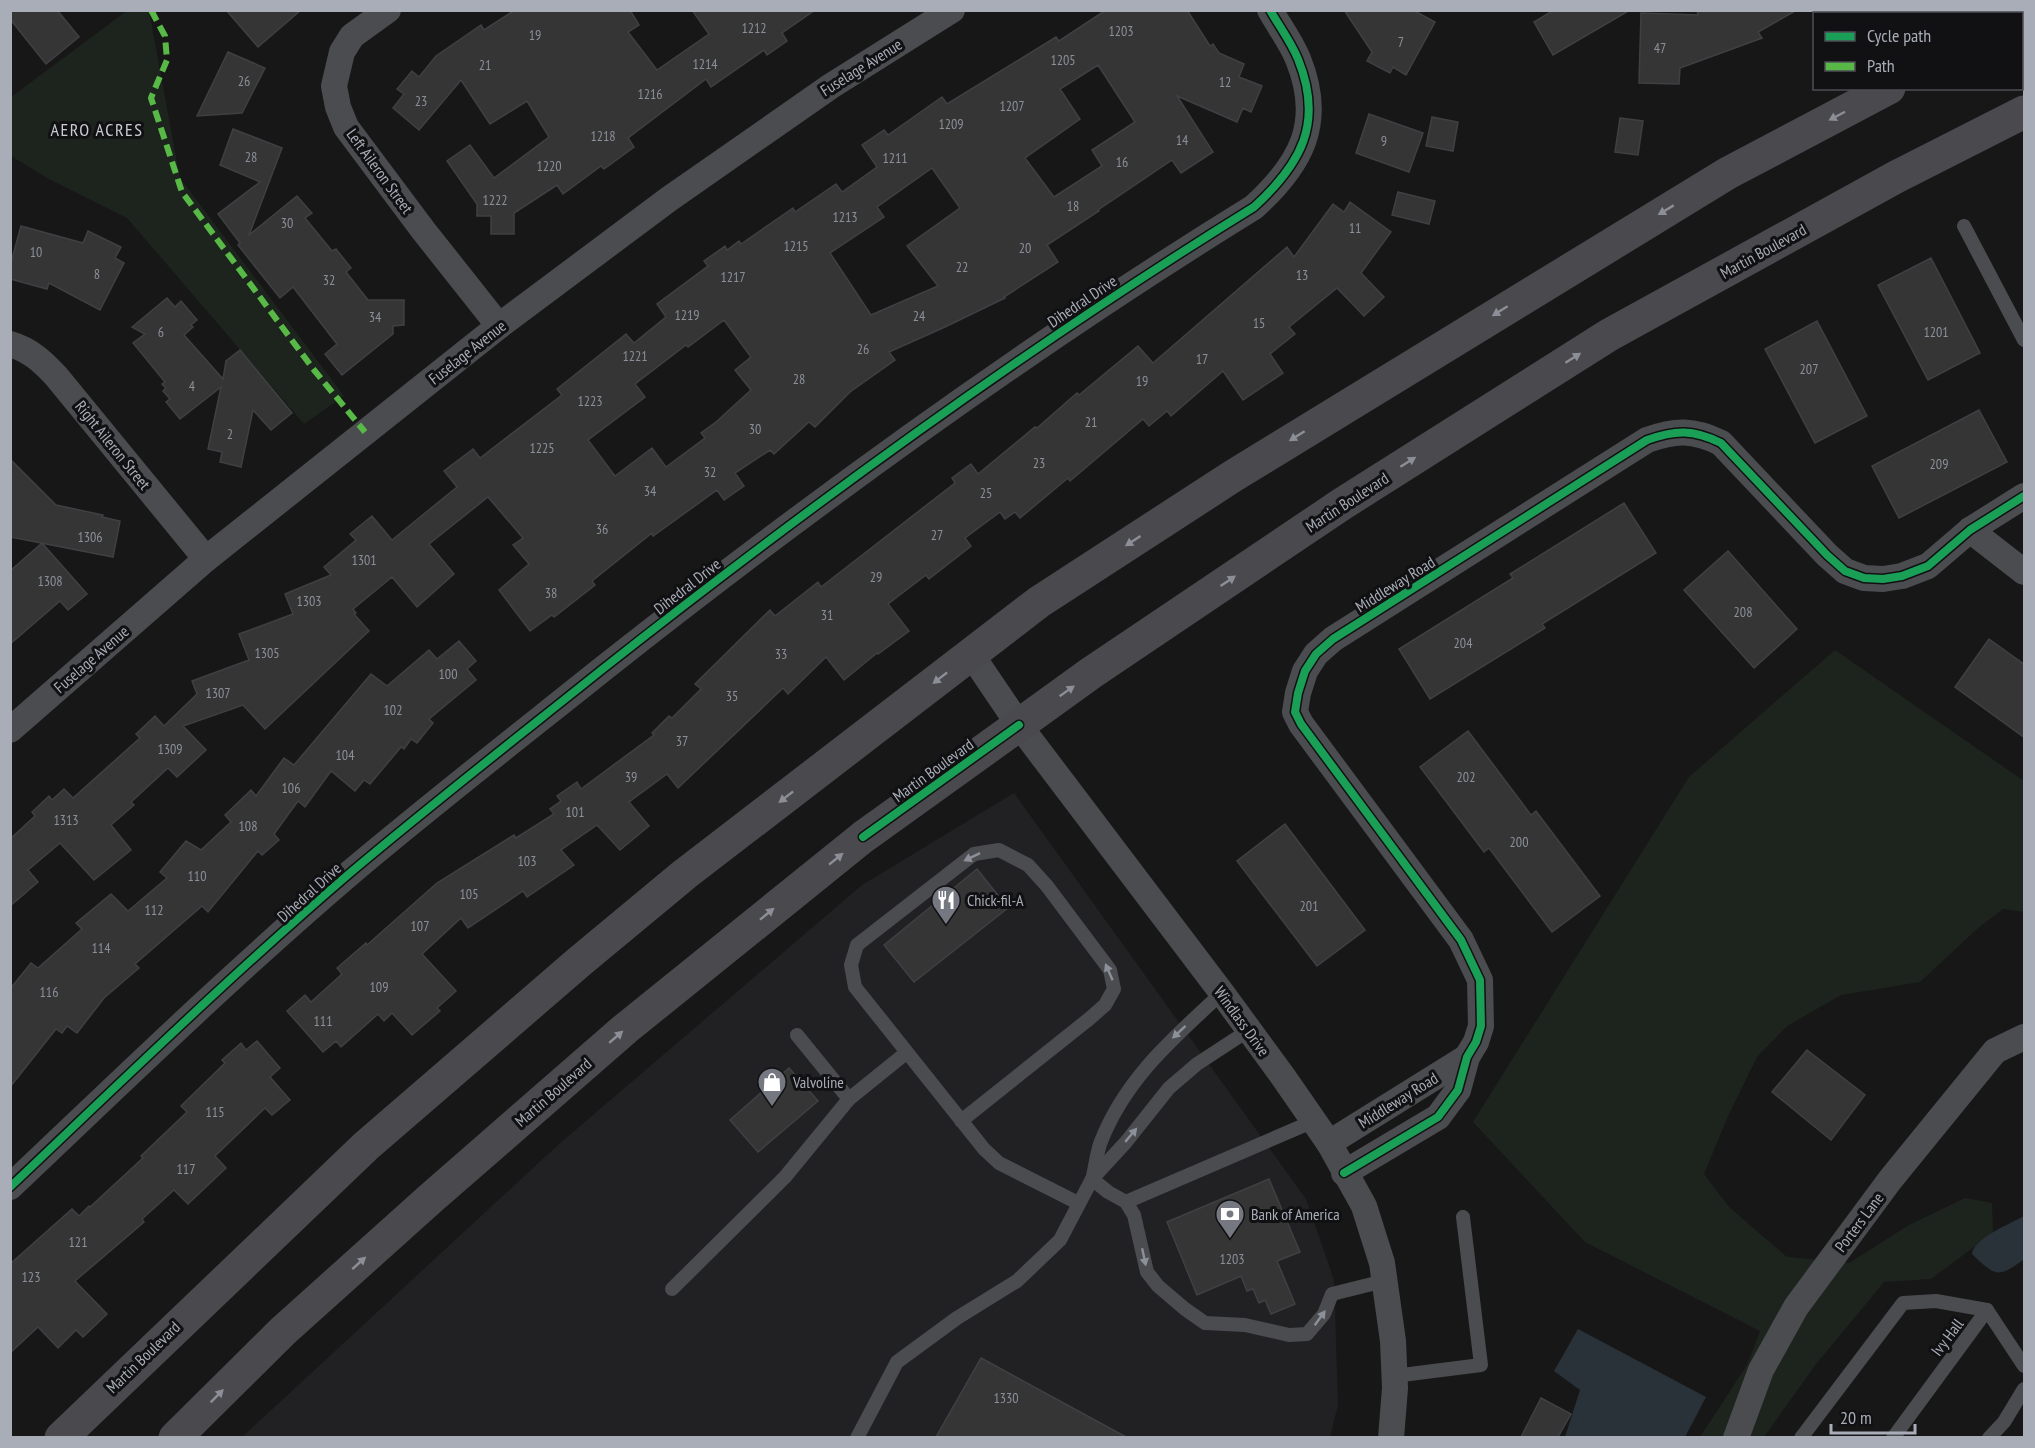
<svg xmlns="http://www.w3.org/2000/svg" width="2035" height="1448" font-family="'PT Sans Narrow',sans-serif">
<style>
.built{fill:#212123}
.green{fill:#1d241e}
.water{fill:#2a3239}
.building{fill:#353536;stroke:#3f4043;stroke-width:1.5;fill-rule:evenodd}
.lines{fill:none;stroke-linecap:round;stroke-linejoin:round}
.service{stroke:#4b4c50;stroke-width:14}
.minor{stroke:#4b4c50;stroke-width:26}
.secondary{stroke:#4a4a4e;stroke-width:33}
.quiet{stroke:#58b947;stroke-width:6;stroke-dasharray:12 6;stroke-linecap:butt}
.cycleway-casing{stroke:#111113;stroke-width:11}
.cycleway{stroke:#1a9f57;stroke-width:8}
.oneway{fill:#8c8f98}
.oneway2{fill:#8c9099}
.labels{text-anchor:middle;stroke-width:6;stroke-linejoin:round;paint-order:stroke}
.number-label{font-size:14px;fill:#8b8f98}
.street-label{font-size:16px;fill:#a8adb8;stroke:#111113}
.poi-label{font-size:16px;fill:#a8adb8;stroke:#111113;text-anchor:start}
.neighbourhood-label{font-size:18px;letter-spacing:1.5px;fill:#c9ccd4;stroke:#111113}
</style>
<rect width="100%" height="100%" fill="#171717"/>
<!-- built -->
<polygon class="built" points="1014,793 1306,1199 1334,1280 1338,1405 1330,1437 241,1438 559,1144 862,885"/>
<!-- green -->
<g class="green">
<polygon points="128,10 149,11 180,178 344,396 304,424 127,218 49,179 11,156 11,97"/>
<polygon points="1835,650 2024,781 2024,912 2003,909 1977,929 1920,982 1841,995 1787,1026 1757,1057 1728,1116 1704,1174 1729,1207 1787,1257 1849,1263 1909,1225 1965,1198 1992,1203 1993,1233 1931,1279 1884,1282 1816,1364 1764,1437 1700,1437 1747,1365 1760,1331 1585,1242 1473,1122 1689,777"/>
</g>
<!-- water -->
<g class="water">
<path d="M2024 1216V1259C1998 1279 1995 1276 1972 1254 1974 1238 2010 1224 2024 1216Z"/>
<polygon points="1578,1329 1706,1397 1685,1437 1565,1437 1580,1390 1554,1371"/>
</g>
<!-- building -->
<g class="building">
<polygon points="10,10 57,10 79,37 46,64 10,19"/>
<polygon points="226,10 301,10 258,47"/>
<polygon points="515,10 630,10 639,25 628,32 657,70 709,34 692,10 815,10 782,33 787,41 767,55 764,50 711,87 706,79 628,138 634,147 604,169 601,166 563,194 557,185 514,213 514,234 491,234 491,216 477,216 477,204 447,161 470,145 494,178 549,137 527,101 490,124 461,80 419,130 393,108 404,94 397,89 412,71 419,77 436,56 481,25 484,30"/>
<path d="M1106 10H1187L1210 46 1213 44 1219 53 1244 64 1239 77 1262 86 1251 112 1243 108 1237 122 1177 96 1213 152 1181 173 1172 160 1098 210 1099 211 1047 245 1058 262 1004 297 1005 298 945 327 889 352 895 360 850 392 815 427 809 422 774 454 770 450 735 473 744 486 724 500 717 490 653 536 652 533 592 581 595 585 554 617 552 615 530 631 499 590 529 564 513 545 523 538 488 497 429 544 454 574 417 607 392 577 353 609 356 613 354 614 369 631 265 729 243 705 183 726 206 750 177 777 168 768 131 802 134 805 111 825 131 850 94 880 60 843 28 870 38 882 10 906V839L35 816 32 812 49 796 52 800 64 789 73 798 140 738 136 734 155 716 164 726 197 694 192 681 249 660 239 634 293 614 285 594 331 575 324 567 356 540 350 534 372 516 392 540 457 487 444 471 473 449 480 458 562 395 557 389 626 334 634 343 666 317 657 304 708 266 704 261 725 246 727 250 739 241 741 244 793 208 795 212 836 184 842 192 877 167 862 145 884 130 888 135 942 97 947 104 1056 37 1059 41ZM1098 65 1135 122 1092 150 1102 166 1054 197 1025 158 1080 119 1060 89ZM932 168 960 208 907 246 938 286 871 315 830 253 884 217 877 207ZM724 320 751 357 735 370 751 390 716 422 701 433 705 438 666 467 652 448 615 476 588 440 645 397 635 384 686 345 688 347Z"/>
<polygon points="1344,10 1413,10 1435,22 1406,75 1393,67 1390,73 1367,61 1372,52"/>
<polygon points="1554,10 1630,10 1553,55 1534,22"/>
<polygon points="1697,10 1797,10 1758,32 1762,38 1680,68 1679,84 1639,83 1641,13 1698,15"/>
<polygon points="228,52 265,68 242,113 197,116"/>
<polygon points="1369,114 1423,133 1409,172 1356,153"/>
<polygon points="1432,117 1458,122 1453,151 1426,146"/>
<polygon points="1620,118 1643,121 1638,155 1615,152"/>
<polygon points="233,129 282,148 249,235 297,196 312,213 305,218 332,251 336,249 351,268 346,272 368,300 404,300 404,325 393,326 393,334 342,375 325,354 337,344 293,287 280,298 238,245 240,243 218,214 260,182 220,165"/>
<polygon points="1398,192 1435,201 1429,224 1392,215"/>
<polygon points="1350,202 1391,232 1361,273 1384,297 1364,316 1337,288 1289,327 1295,334 1270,354 1283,373 1243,400 1223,371 1171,416 1167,411 1149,426 1143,419 1070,481 1068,478 1020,518 1015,512 1005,519 1000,512 965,538 971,546 929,579 926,575 888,604 909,631 878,654 877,653 844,680 826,657 788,694 783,688 678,788 667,774 629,802 649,826 620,850 597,825 561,850 574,865 527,897 523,891 468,928 461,918 422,954 456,991 437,1008 440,1011 412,1035 392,1013 384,1021 378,1014 341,1047 336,1041 323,1052 287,1011 305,995 311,1002 342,974 337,968 366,943 367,945 437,883 514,835 516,838 554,814 550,809 561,801 557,796 577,782 581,789 654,735 652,733 669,716 672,718 701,689 695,684 770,610 775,616 818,582 821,587 955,483 952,478 971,464 978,474 1035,427 1037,428 1077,393 1079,395 1138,346 1153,363 1287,247 1294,257 1333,204 1344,212"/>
<polygon points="21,226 83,243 88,231 121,247 115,258 124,263 100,310 49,283 47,289 10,279 10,266"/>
<polygon points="1931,258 1980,353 1928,380 1878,285"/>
<polygon points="167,298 175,307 181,301 197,320 191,325 193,327 184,335 223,379 226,361 240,350 292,413 271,430 253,410 241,467 220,462 222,452 208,449 221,387 180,419 166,402 170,399 163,391 166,388 162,384 165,382 133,343 145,334 132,327"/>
<polygon points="1817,321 1867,416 1815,443 1765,349"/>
<polygon points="1979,410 2007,462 1899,518 1872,466"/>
<polygon points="10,459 56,505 103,515 102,517 120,521 113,557 10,537"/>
<polygon points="1624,503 1656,553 1542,624 1545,628 1430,699 1399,649 1513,578 1510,574"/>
<polygon points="42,543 87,594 68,610 60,601 10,644 10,571"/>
<polygon points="1728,551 1797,629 1754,668 1684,590"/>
<polygon points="1989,639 2025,665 2025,738 1955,687"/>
<polygon points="459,641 476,661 467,669 476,680 429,719 433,723 417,743 411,739 404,749 401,747 370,784 364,780 355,791 331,771 305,807 298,801 274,834 279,840 262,855 258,851 208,912 202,906 135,964 139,968 104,998 77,1033 67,1026 62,1033 56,1029 10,1087 10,989 31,963 38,968 82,929 76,923 111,894 128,911 167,878 160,872 186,841 201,850 231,822 225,815 251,790 256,796 284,758 294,765 371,674 387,686 429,650 437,659"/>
<polygon points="1468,731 1531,815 1536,811 1600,896 1552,932 1489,848 1484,852 1420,767"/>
<polygon points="1285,824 1365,930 1317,966 1237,861"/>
<polygon points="977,869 1008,908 914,982 884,945"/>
<polygon points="257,1041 280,1068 270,1077 290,1100 272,1115 265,1108 215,1156 226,1168 188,1204 174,1190 142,1219 144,1222 75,1281 107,1314 83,1337 76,1330 58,1348 38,1327 10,1353 10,1264 72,1209 79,1216 89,1206 90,1207 143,1158 141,1156 187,1112 181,1106 225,1063 222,1060 241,1043 246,1050"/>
<polygon points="1807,1050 1865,1095 1831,1140 1772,1092"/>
<polygon points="789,1068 818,1101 758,1152 730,1120"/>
<polygon points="1269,1179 1300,1252 1277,1261 1295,1304 1271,1314 1265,1300 1259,1303 1253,1289 1247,1291 1241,1276 1197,1295 1167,1222"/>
<polygon points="981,1358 1126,1437 936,1437"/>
<polygon points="1541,1398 1571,1414 1558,1437 1521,1437"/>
</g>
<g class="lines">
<!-- service -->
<g class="service">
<polyline points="1964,226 2024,340"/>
<polyline points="797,1035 849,1099"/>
<polyline points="961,1121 1089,1019 1105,1005 1114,989 1110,970 1047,886 1028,865 999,850 974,854 857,945 851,965 855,987 984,1149 999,1163 1078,1203"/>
<path d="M1093 1176C1095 1166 1097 1154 1100 1144 1124 1080 1173 1038 1222 993"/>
<polyline points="1092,1179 1108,1192 1126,1202 1134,1215 1147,1272 1158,1286 1185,1309 1205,1323 1245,1325 1289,1335 1307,1334 1324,1314 1332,1294 1384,1281"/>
<polyline points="1126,1202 1314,1121"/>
<polyline points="672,1289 785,1177 849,1099 906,1053"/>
<polyline points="1394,1376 1481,1365 1463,1217"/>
<polyline points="857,1438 897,1362 957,1318 1017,1281 1060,1240 1092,1179 1126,1142 1169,1088 1197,1064 1249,1030"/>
<polyline points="1801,1438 1903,1303 1936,1301 1987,1310"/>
<polyline points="1893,1438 1987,1310 2024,1366"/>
<polyline points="1989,1438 2004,1422 2024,1389"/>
</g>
<!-- minor -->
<g class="minor">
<polyline points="388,10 352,36 342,52 334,86 338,107 346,127 423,230 499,326"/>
<path d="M10 344C30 350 42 361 56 376L206 559"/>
<polyline points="1970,530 2024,572"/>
<polyline points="971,654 1019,725 1222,993 1284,1078 1329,1143 1364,1206 1382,1263 1393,1341 1395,1388 1391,1438"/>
<polyline points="10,730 206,559 499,326 669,199 831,86 952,10"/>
<polyline points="1329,1143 1467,1057"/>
<path d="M1344 1173 1438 1117 1458 1090 1467 1057 1476 1042 1481 1026 1480 980 1461 940 1301 724 1295 712 1298 693 1305 671 1316 654 1333 639 1647 440C1675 430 1693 429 1721 443L1827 555 1845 571 1864 578 1883 579 1902 576 1928 566 1970 530 2024 496"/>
<path d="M10 1187C122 1081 233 973 350 873 433 803 519 736 604 668 813 503 1027 347 1254 207 1301 164 1324 123 1298 59 1291 42 1279 26 1270 10"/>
<polyline points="1736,1438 1761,1370 1796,1307 1890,1180 1995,1051 2024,1037"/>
</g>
<!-- secondary -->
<g class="secondary">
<polyline points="2022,21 2024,19"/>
<polyline points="61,1438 366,1146 579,962 685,874 1039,602 1233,476 1728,173 1889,88"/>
<polyline points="175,1438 283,1331 430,1199 625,1029 863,837 1019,725 1091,673 1342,504 1609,335 1896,177 2024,112"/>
</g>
<!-- quiet -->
<polyline class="quiet" points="151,10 165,36 167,60 151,98 182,192 314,370 365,432"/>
<!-- cycleway casing -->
<g class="cycleway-casing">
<g id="cycleway">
<polyline points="863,837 1019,725"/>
<path d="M1344 1173 1438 1117 1458 1090 1467 1057 1476 1042 1481 1026 1480 980 1461 940 1301 724 1295 712 1298 693 1305 671 1316 654 1333 639 1647 440C1675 430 1693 429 1721 443L1827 555 1845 571 1864 578 1883 579 1902 576 1928 566 1970 530 2024 496"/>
<path d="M10 1187C122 1081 233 973 350 873 433 803 519 736 604 668 813 503 1027 347 1254 207 1301 164 1324 123 1298 59 1291 42 1279 26 1270 10"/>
</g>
</g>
<!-- cycleway -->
<use href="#cycleway" class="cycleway"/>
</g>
<!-- one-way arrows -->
<defs><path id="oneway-solid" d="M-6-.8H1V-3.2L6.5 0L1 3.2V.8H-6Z" transform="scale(1.5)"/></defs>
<g class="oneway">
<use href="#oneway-solid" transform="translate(1837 116) rotate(152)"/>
<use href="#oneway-solid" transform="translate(1666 210) rotate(149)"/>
<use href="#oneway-solid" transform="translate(1500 311) rotate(148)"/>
<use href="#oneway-solid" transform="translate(1573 358) rotate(-32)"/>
<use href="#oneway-solid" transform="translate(1297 436) rotate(148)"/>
<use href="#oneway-solid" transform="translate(1408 462) rotate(-32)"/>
<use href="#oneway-solid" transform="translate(1133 541) rotate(147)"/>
<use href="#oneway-solid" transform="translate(1228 581) rotate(-34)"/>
<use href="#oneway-solid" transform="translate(940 678) rotate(142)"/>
<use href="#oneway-solid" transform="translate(1067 691) rotate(-35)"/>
<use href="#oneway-solid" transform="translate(786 797) rotate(142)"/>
<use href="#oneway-solid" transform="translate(836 859) rotate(-39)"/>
<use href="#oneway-solid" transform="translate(767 914) rotate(-39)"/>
<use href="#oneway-solid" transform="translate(616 1037) rotate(-41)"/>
<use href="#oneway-solid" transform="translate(359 1263) rotate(-42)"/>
<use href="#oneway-solid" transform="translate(217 1396) rotate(-45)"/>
</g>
<g class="oneway2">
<use href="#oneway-solid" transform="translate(972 857) rotate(154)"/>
<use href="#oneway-solid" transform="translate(1109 972) rotate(-114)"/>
<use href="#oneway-solid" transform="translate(1179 1032) rotate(137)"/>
<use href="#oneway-solid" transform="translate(1131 1135) rotate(-50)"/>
<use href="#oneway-solid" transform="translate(1144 1257) rotate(78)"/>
<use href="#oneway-solid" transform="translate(1320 1318) rotate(-54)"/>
</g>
<!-- icons -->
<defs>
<g id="restaurant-pin" transform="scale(1.5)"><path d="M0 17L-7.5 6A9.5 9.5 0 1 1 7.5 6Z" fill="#757880" stroke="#111113"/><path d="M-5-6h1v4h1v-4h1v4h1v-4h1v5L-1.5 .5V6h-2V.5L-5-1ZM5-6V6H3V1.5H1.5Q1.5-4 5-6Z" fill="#fff"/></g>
<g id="shop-pin" transform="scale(1.5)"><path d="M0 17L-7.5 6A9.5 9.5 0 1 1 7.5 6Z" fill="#757880" stroke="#111113"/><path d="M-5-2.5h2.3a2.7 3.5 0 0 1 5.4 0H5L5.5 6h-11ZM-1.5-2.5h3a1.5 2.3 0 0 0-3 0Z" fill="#fff"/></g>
<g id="bank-pin" transform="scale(1.5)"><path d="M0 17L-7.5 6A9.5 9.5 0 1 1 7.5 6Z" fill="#757880" stroke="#111113"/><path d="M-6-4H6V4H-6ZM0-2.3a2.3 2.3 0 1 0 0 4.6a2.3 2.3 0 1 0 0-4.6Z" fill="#fff"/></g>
</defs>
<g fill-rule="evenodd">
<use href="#restaurant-pin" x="946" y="900"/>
<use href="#shop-pin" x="772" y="1082"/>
<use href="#bank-pin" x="1230" y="1214"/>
</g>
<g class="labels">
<!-- number labels -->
<g class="number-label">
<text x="754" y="33">1212</text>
<text x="1121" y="36">1203</text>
<text x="535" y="40">19</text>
<text x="1401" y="47">7</text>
<text x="1660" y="53">47</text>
<text x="1063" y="65">1205</text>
<text x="705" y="69">1214</text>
<text x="485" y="70">21</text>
<text x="244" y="86">26</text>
<text x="1225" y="87">12</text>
<text x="650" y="99">1216</text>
<text x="421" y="106">23</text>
<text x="1012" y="111">1207</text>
<text x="951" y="129">1209</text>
<text x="603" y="141">1218</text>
<text x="1182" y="145">14</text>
<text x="1384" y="146">9</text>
<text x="251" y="162">28</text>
<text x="895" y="163">1211</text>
<text x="1122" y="167">16</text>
<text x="549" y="171">1220</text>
<text x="495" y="205">1222</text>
<text x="1073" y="211">18</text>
<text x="845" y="222">1213</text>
<text x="287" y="228">30</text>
<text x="1355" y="233">11</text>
<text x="796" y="251">1215</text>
<text x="1025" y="253">20</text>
<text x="36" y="257">10</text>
<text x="962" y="272">22</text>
<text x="97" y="279">8</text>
<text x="1302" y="280">13</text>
<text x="733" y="282">1217</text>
<text x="329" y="285">32</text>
<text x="687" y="320">1219</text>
<text x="919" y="321">24</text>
<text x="375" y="322">34</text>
<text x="1259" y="328">15</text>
<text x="161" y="337">6</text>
<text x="1936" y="337">1201</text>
<text x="863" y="354">26</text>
<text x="635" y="361">1221</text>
<text x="1202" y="364">17</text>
<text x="1809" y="374">207</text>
<text x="799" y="384">28</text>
<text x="1142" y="386">19</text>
<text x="192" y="391">4</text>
<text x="590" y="406">1223</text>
<text x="1091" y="427">21</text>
<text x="755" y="434">30</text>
<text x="230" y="439">2</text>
<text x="542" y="453">1225</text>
<text x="1039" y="468">23</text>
<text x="1939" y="469">209</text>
<text x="710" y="477">32</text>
<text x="650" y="496">34</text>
<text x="986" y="498">25</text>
<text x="602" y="534">36</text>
<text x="937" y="540">27</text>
<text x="90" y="542">1306</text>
<text x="364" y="565">1301</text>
<text x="876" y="582">29</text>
<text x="50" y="586">1308</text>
<text x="551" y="598">38</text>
<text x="309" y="606">1303</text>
<text x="1743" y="617">208</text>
<text x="827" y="620">31</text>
<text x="1463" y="648">204</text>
<text x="267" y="658">1305</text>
<text x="781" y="659">33</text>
<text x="448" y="679">100</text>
<text x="218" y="698">1307</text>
<text x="732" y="701">35</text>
<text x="393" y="715">102</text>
<text x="682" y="746">37</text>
<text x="170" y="754">1309</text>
<text x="345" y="760">104</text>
<text x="631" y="782">39</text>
<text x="1466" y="782">202</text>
<text x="291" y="793">106</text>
<text x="575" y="817">101</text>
<text x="66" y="825">1313</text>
<text x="248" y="831">108</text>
<text x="1519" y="847">200</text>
<text x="527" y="866">103</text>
<text x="197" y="881">110</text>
<text x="469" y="899">105</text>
<text x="1309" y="911">201</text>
<text x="154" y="915">112</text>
<text x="420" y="931">107</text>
<text x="101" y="953">114</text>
<text x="379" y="992">109</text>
<text x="49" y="997">116</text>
<text x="323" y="1026">111</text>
<text x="215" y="1117">115</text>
<text x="186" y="1174">117</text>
<text x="78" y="1247">121</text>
<text x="1232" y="1264">1203</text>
<text x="31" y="1282">123</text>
<text x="1006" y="1403">1330</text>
</g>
<!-- street labels -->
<g class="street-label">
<text transform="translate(861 67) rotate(-32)" y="6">Fuselage Avenue</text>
<text transform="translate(380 171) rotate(54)" y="6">Left Aileron Street</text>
<text transform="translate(1763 251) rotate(-29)" y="6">Martin Boulevard</text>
<text transform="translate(1082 301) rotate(-34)" y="6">Dihedral Drive</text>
<text transform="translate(467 352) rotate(-38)" y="6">Fuselage Avenue</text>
<text transform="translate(113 445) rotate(51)" y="6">Right Aileron Street</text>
<text transform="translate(1347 502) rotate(-33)" y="6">Martin Boulevard</text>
<text transform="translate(1395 584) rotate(-32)" y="6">Middleway Road</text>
<text transform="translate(687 586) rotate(-38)" y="6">Dihedral Drive</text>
<text transform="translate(91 659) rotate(-41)" y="6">Fuselage Avenue</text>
<text transform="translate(933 770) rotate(-36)" y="6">Martin Boulevard</text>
<text transform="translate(309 892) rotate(-42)" y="6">Dihedral Drive</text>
<text transform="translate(1242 1021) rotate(54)" y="6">Windlass Drive</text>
<text transform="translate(553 1092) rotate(-41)" y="6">Martin Boulevard</text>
<text transform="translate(1398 1100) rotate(-32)" y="6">Middleway Road</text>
<text transform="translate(1859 1222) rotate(-53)" y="6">Porters Lane</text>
<text transform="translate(1947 1337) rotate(-53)" y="6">Ivy Hall</text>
<text transform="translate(143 1357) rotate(-44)" y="6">Martin Boulevard</text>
</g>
<!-- poi labels -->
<g class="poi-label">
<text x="967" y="906">Chick-fil-A</text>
<text x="793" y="1088">Valvoline</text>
<text x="1251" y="1220">Bank of America</text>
</g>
<!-- neighbourhood labels -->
<g class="neighbourhood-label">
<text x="97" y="136">AERO ACRES</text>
</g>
</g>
<!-- border -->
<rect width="2035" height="1448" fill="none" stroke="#a8adb8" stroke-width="24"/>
<!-- legend -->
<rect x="1813" y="12" width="210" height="78" fill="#111113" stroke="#4d4f55" stroke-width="1.5"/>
<rect x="1825" y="32" width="30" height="9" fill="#1a9f57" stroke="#4d4f55" stroke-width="1.5"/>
<text x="1867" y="42" font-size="18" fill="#a8adb8">Cycle path</text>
<rect x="1825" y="62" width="30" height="9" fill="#58b947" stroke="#4d4f55" stroke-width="1.5"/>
<text x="1867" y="72" font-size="18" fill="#a8adb8">Path</text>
<!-- scale -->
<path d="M1831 1424v9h84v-9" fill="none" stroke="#a8adb8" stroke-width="3"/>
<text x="1840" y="1424" font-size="18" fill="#a8adb8" stroke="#111113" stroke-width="4.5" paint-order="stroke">20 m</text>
</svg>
